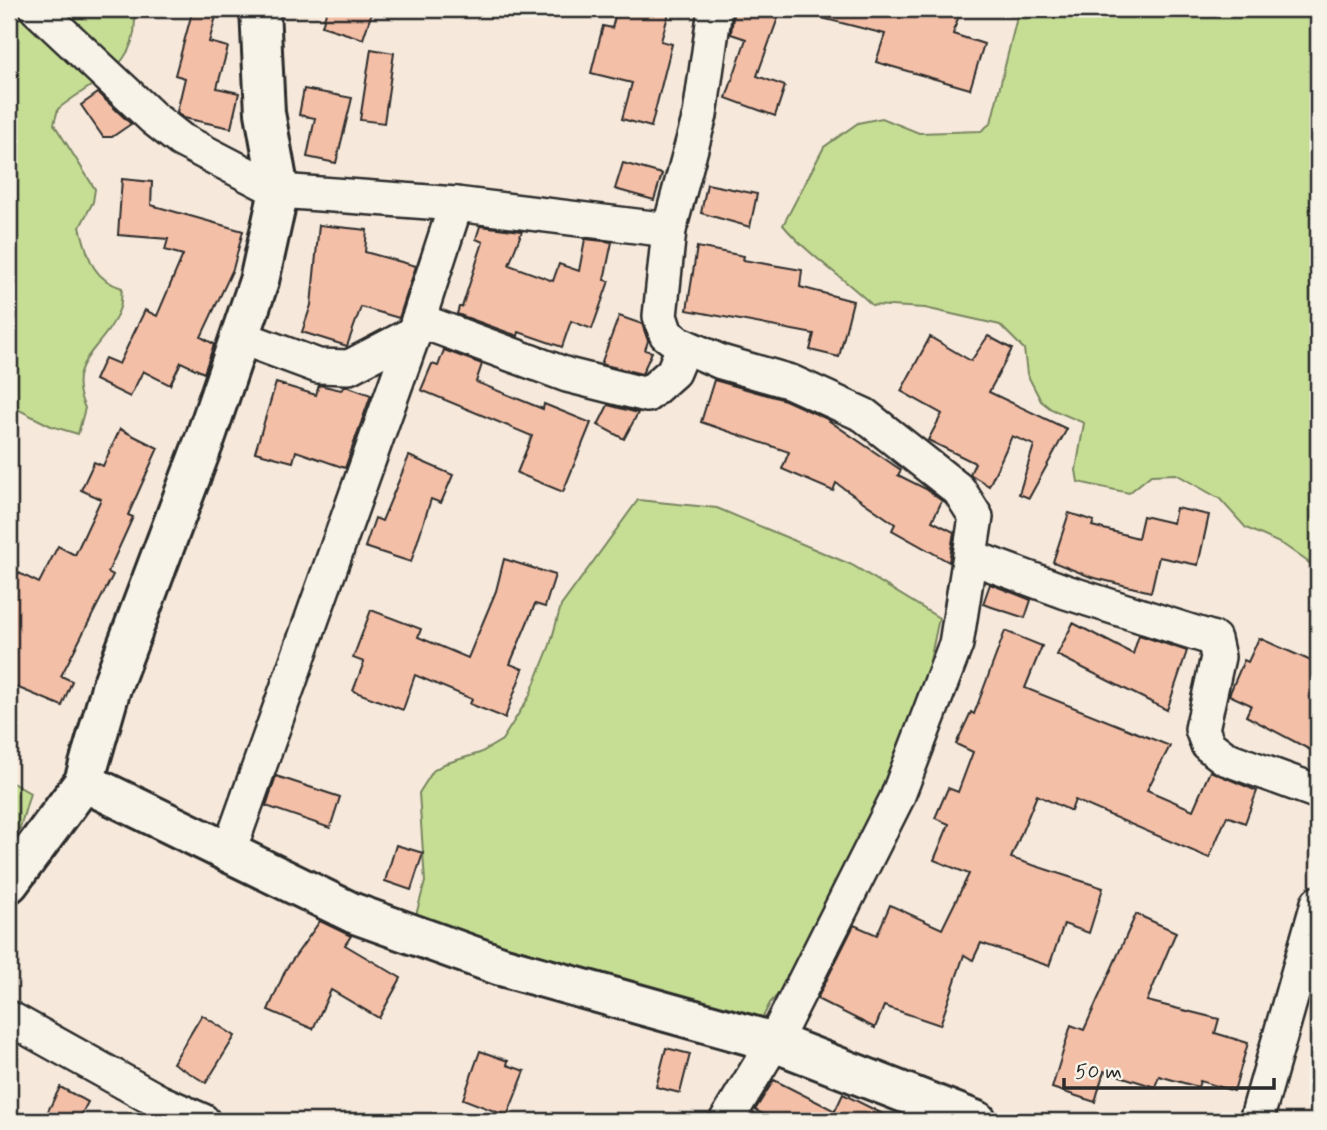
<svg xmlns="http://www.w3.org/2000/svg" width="1327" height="1130" font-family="Mynerve,sans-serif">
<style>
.green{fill:#c6de94;stroke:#788460;stroke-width:2}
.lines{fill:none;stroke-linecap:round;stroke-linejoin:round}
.stream{stroke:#608b9a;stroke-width:9}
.building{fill:#f4bfa7;stroke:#2b2b2b;stroke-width:2}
.minor-casing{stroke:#2b2b2b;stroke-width:38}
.tertiary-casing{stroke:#2b2b2b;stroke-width:44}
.secondary-casing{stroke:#2b2b2b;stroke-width:44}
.minor{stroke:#f7f3e8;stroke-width:33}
.tertiary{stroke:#f7f3e8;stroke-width:38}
.secondary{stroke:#f7f3e8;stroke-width:38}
</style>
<rect width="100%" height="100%" fill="#f6e9db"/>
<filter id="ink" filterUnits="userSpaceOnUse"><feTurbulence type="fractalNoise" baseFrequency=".0143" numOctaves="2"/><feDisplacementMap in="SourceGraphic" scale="14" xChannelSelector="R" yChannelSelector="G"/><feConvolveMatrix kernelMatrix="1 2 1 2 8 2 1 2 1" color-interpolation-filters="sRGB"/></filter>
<g filter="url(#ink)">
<!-- green -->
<g class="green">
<path d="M9 9H134C142 68 96 78 58 109L54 124 95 189 93 202 80 227C88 256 91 278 122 288 121 295 122 304 119 310 106 348 62 361 85 408L78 434 51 426 9 405Z"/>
<path d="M1019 9H1318V569L1284 545 1246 528 1220 499 1176 474 1151 475 1129 493 1078 482 1076 470 1084 423 1051 409 1041 401 1027 374 1024 349 1000 325 925 308 872 305C843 277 809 256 783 225L824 147 858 123 882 118 919 133 981 131 991 123Z"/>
<polygon points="638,500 717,508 852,565 939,618 928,670 890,779 782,990 770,1003 757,1029 435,932 416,915 425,882 419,793 433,771 444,764 480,753 502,740 529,697 550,645 561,606"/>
<polygon points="9,781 30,793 20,828 9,845"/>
</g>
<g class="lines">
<!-- stream -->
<polyline class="stream" points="9,260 12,298 9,306"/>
</g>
<!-- building -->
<g class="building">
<polygon points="193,9 218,9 209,42 228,47 217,88 239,93 231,128 184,118 177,112 185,78 175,75"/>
<polygon points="327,9 373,9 363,39 322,26"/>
<polygon points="617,9 670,9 661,41 672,44 651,127 622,119 632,83 591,73 603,26 612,28"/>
<polygon points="734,9 762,9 779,15 757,76 785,86 775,116 726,98 746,39 731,34"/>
<polygon points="819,9 937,9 959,15 953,34 984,44 970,89 876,62 885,34 818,17"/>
<polygon points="371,49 394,53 384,123 360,120"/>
<polygon points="304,89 352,98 336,163 307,157 315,118 299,115"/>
<polygon points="98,93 131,124 112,137 103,137 81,105"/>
<polygon points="623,163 662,174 654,200 615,189"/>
<polygon points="122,179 152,182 151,205 243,231 233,269 201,337 214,344 204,373 181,362 170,385 143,371 130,397 95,380 105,358 119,364 145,310 157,316 183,255 165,250 168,239 118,235"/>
<polygon points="707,184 757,194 750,227 701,213"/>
<polygon points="319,225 367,230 365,252 416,266 399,318 361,307 347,346 302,332 311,305"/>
<polygon points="480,226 522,231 509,265 553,281 559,264 579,271 585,239 612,242 604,280 609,281 592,329 571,321 562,347 519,332 518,336 457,314 459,307 462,307 483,242 476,239"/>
<polygon points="697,247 744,256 743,260 802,270 800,287 853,301 839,357 810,350 814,334 687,310"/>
<polygon points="619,316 642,324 648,341 645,350 652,352 642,374 601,364"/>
<polygon points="988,336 1012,349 989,392 1067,429 1029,498 1019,494 1034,445 1012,436 989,486 970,474 975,463 928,440 942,414 901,391 930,337 971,361"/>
<polygon points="444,350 482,364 476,382 543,409 544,404 591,423 563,492 517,473 532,436 421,390 432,364 438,366"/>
<polygon points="714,380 785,400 825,418 901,470 898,475 926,489 942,501 932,521 954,532 949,562 892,530 895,524 836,483 833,491 782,469 789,452 701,422"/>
<polygon points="276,383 316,395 319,385 341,390 346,386 371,395 345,468 296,451 293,462 255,452"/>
<polygon points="608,405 638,413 624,439 598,425"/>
<polygon points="120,429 158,448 128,515 133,517 108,572 113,575 61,676 72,681 62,706 9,684 9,568 39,583 58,546 75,555 101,499 81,490 94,462 103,466"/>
<polygon points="409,456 453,475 441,503 431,499 411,562 365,547 375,518 382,521"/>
<polygon points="1176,508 1209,515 1198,565 1159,557 1151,592 1091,577 1053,562 1069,513 1094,521 1092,526 1138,538 1143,516 1173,523"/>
<polygon points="504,559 555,575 545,607 535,604 510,664 523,669 505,718 470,704 472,699 415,675 403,710 353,691 364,662 353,658 371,610 421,629 418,637 468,658 496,591"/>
<polygon points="990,584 1031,600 1025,618 983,604"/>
<polygon points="1073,623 1133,654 1139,635 1187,651 1167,710 1057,655"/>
<polygon points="1005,631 1042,646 1025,688 1170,746 1147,790 1193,810 1210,771 1257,791 1245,823 1227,816 1209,858 1075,800 1071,811 1037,795 1011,858 1103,888 1089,933 1064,924 1049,966 981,943 973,960 964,955 940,1025 884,1006 875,1028 817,999 854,925 877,935 890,905 942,929 969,874 934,860 949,824 935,818 948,788 958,792 973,752 956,744 971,712 974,714"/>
<polygon points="1259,638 1318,664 1318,754 1246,716 1251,705 1229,695 1244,660 1248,662"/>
<polygon points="276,776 340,797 330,828 266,806"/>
<polygon points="396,845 423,853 411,890 385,881"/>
<polygon points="1136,914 1176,932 1147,1001 1219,1019 1215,1033 1248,1043 1234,1091 1200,1081 1198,1087 1159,1076 1155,1087 1104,1071 1095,1102 1052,1088 1071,1025 1084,1030"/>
<polygon points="320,921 351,936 345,945 401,978 379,1018 331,990 313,1029 268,1010 286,969"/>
<polygon points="202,1015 235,1036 206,1083 173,1063"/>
<polygon points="666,1048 690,1054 680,1093 656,1087"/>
<polygon points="480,1051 508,1061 507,1065 525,1071 507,1116 463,1099"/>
<polygon points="774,1080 835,1111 843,1094 897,1121 777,1121 755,1110"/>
<polygon points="60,1087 88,1102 78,1121 57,1121 46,1115"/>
</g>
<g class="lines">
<!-- minor casing -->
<g class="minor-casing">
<g id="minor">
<polyline points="37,9 153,118 181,140 279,191 456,204 669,230"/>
<polyline points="715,9 700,115 669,230 660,316 666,334 678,343 721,362 791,382 864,415 959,490 976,517 956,644 897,798 774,1042 726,1121"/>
<polyline points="418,320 567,375 647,395 673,372 684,346"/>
<polyline points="240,337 318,366 349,367 414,333"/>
<polyline points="971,557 1066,592 1214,639 1218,657 1202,729 1208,745 1225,758 1318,792"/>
<polyline points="228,854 414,333 456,204"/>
<polyline points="9,1018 160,1102 203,1121"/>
<polyline points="1256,1121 1318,903"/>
</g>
</g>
<!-- tertiary casing -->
<g class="tertiary-casing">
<polyline id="tertiary" points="84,782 111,688 205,439 259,281 279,191 265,113 260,9"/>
</g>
<!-- secondary casing -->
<g class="secondary-casing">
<polyline id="secondary" points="9,883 84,782 353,913 501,966 774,1042 977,1121"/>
</g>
<!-- minor -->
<use href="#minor" class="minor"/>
<!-- tertiary -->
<use href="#tertiary" class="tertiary"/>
<!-- secondary -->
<use href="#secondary" class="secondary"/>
</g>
</g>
<!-- margin -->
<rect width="1327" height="1130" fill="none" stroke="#f7f3e8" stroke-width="35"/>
<rect x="18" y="18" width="1292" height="1095" fill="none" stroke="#2b2b2b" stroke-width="2.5" filter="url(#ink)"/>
<!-- scale -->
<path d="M1064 1078v10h210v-10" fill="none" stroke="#2b2b2b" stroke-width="3.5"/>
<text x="1075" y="1078" font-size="21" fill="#2b2b2b" stroke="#f7f3e8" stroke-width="5" paint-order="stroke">50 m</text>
</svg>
